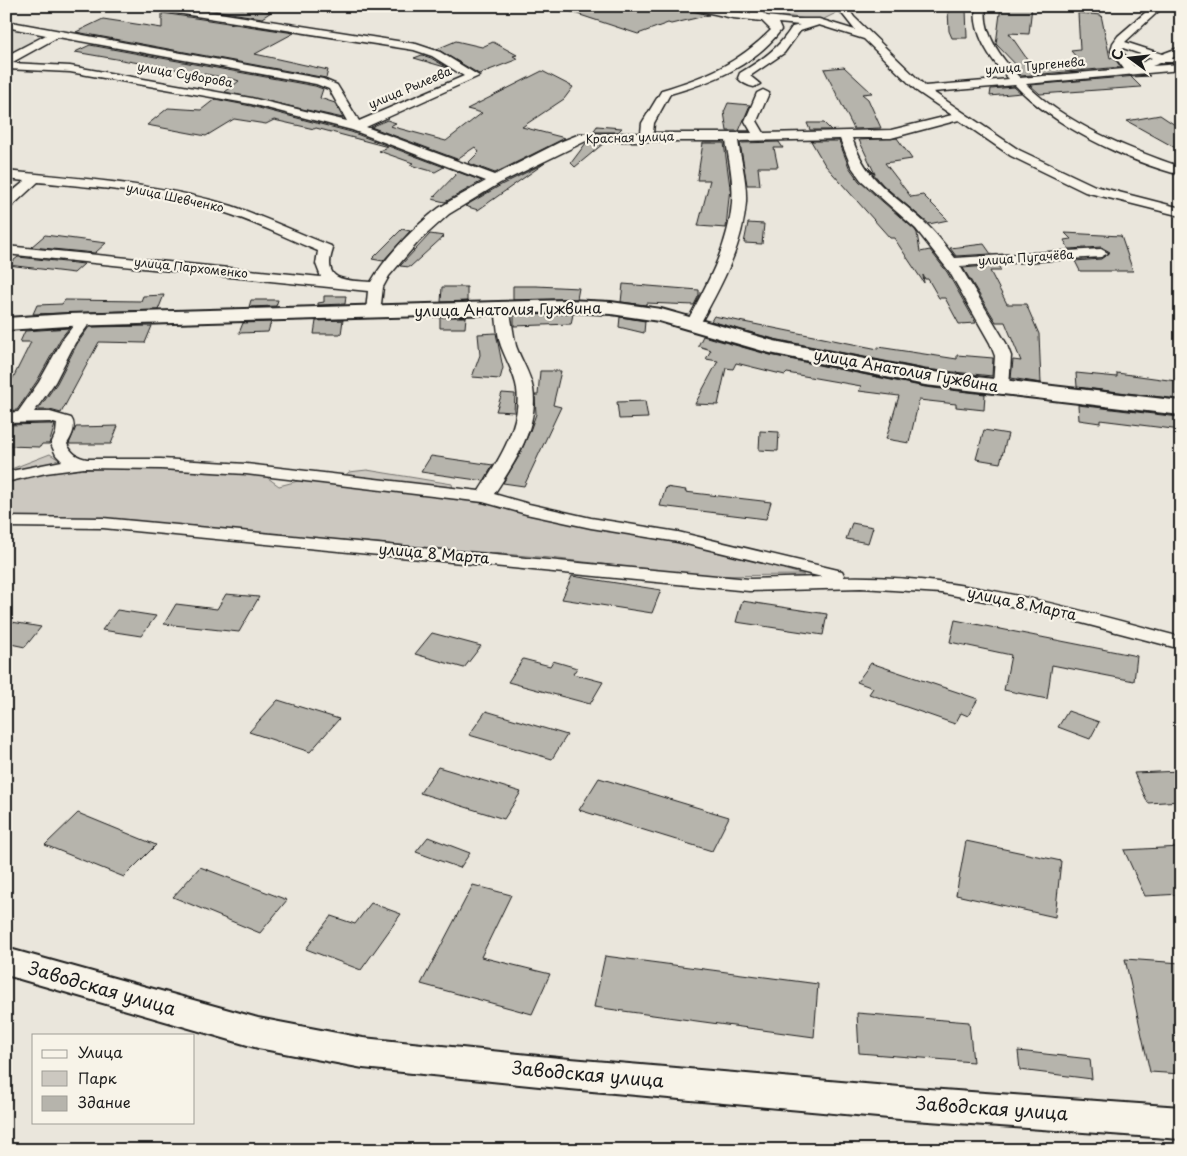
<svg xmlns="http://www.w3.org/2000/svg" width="1187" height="1156" font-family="'Playpen Sans',sans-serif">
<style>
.built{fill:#dad7ce}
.green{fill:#ccc8c0;stroke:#74726e}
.building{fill:#b6b4ac;stroke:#1c1c1c}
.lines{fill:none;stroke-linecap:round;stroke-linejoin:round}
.street-casing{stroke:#1c1c1c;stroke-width:3}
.secondary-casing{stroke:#1c1c1c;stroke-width:4}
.street{fill:#f7f3e8;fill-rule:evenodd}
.secondary{fill:#f7f3e8;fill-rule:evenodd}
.labels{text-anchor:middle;stroke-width:4.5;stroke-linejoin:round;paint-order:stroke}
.far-street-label{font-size:12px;fill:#1c1c1c;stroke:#f7f3e8}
.street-label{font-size:15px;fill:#1c1c1c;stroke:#f7f3e8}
.near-street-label{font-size:18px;fill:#1c1c1c;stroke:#f7f3e8}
</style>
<rect width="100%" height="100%" fill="#eae6dc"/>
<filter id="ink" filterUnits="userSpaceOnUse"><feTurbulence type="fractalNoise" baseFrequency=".02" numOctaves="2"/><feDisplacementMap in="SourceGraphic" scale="10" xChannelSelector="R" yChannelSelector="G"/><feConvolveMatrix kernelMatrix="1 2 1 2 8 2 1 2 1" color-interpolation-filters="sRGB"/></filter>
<g filter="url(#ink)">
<!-- built -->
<polygon class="built" points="6,27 32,32 35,39 6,57"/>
<!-- green -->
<g class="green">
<polygon points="757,6 841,6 834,14 820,21 759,12 755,10"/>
<polygon points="50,454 70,467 131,467 261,473 279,486 298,481 341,479 349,472 367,470 452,484 455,498 691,543 804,575 704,576 550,558 121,521 6,516 6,471"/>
</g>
<!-- building -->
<g class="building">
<polygon points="188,6 221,6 271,12 262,18"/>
<polygon points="565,6 684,6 687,10 709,15 671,24 668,23 638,34 565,10"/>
<polygon points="1001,6 1032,6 1029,34 1009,33 1034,69 1084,66 1071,51 1080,50 1078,13 1101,15 1110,58 1113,57 1121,67 1021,76 1015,69 1020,69 996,44"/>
<polygon points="948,9 966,9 967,38 952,38 949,31"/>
<polygon points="162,13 294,33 255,54 328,70 326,78 76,32 103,19 162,28"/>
<polygon points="456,41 482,47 493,42 517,55 513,56 518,59 479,74 437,49"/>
<polygon points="90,45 315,86 323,89 320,98 335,103 343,118 225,92 239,81 233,79 75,52"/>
<polygon points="422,55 431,58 448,68 414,58"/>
<polygon points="844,67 872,93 862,94 868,99 881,128 854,129 824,69"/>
<polygon points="542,71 573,87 564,99 522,127 565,138 495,173 468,163 479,152 475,147 457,159 371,127 387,120 396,123 390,126 446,141 482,113 467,109"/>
<polygon points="1148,75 1150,76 1131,77 1141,87 1040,94 1030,85"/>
<polygon points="1014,87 1021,93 990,96 991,89"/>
<polygon points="215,99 251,106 351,132 444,167 435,172 410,165 413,163 379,151 388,147 316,128 314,129 274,120 266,124 234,119 206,136 147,125 168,108 201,110"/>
<polygon points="728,103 750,105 739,131 749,131 727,131 724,112"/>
<polygon points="1160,115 1181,129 1181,151 1127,121"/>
<polygon points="807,123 824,123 831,130 810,130"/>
<polygon points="597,126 622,128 618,132 593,132"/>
<polygon points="897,138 912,159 885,163 911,197 923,195 948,220 929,224 883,185 867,166 875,174 859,140"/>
<polygon points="811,141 839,141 849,167 859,181 915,230 917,233 920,252 930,250 947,272 976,323 959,324 945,298 939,298 928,279 925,279 923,275 924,283 894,238 890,238 825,165"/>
<polygon points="779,142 783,148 774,148 778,167 758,167 760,185 747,185 740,143"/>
<polygon points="586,143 604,143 575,167 571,163"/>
<polygon points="703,143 724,143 730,187 726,228 698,226 710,180 697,180"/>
<polygon points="545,163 478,210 465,206 501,185"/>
<polygon points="458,172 482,181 445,202 432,199"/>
<polygon points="748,223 764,224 762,244 744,243"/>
<polygon points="402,229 410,231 383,261 372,259"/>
<polygon points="1065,233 1121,236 1133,271 1080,271 1075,261 1101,259 1110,252 1101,247 1069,249 1064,240 1071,239"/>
<polygon points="430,234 444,236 410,267 400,266"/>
<polygon points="45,235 106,243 95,253 31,247"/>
<polygon points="984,244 991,254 956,256 950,248"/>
<polygon points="18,257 84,264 74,273 8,265"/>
<polygon points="998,265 1001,271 990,271 1007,304 1026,304 1039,334 1041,383 1011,378 1013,360 1021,361 1005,322 996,322 963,268"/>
<polygon points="623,284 699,290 699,295 694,305 646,303 646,305 621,302"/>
<polygon points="513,286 536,286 579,288 577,299 513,300"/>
<polygon points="442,287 467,287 467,301 441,302"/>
<polygon points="164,295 158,310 33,314 37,305 62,304 65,300 141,301 143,296"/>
<polygon points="324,296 346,296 345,304 318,305 318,303 324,302"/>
<polygon points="251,300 278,300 276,306 249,307"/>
<polygon points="573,314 571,324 514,326 514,315"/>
<polygon points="714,316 878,349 878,347 957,359 957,355 993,358 992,376 925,369 774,339 711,321"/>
<polygon points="440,317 466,317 465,328 440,328"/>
<polygon points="620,317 645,321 644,333 619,327"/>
<polygon points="343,320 341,334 314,334 316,321"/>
<polygon points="271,322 268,332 239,333 243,323"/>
<polygon points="152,326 145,343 99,342 61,413 50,410 38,410 57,383 77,344 89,327"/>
<polygon points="69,328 61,338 37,381 17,410 6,411 6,384 10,384 31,342 20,342 25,331"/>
<polygon points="496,333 503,368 500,379 472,377 480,355 478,334"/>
<polygon points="703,336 770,355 925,387 985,394 984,410 956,407 956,404 919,400 909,443 886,439 899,396 859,391 861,386 787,373 785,375 736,363 733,369 726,368 718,405 695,404 718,361 706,359 711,350 698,346"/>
<polygon points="540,371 561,371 553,405 561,407 524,486 503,483 518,458 530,431 536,414 535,395 538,395"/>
<polygon points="1076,373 1117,377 1117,373 1176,381 1178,399 1077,387"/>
<polygon points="502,393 515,394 514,412 496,411"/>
<polygon points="645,401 648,418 619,419 617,402"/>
<polygon points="1078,405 1179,417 1181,430 1100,420 1100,423 1079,420"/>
<polygon points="50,424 55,425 49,444 42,444 40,447 6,446 6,425"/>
<polygon points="118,426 111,444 69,444 76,427"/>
<polygon points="984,430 1008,434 1000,463 976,459"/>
<polygon points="760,431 779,432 778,451 759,450"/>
<polygon points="431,456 493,465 484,481 421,472"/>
<polygon points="666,487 686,490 685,492 771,502 766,519 660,506"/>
<polygon points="852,523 873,527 868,543 846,539"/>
<polygon points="572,576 661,590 652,613 562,599"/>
<polygon points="226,594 259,597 239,632 164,624 176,604 217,609"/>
<polygon points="742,601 827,614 823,635 736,622"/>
<polygon points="117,610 156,616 141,636 102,630"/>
<polygon points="955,620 1137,656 1134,681 1052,665 1047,699 1004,690 1011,655 950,642"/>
<polygon points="12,622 41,627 25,647 6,643 6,629"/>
<polygon points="432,633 481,646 464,668 415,654"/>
<polygon points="523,659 550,666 553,661 577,668 573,674 603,682 590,704 508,682"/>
<polygon points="871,663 978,699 968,716 961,713 955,724 869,694 873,688 857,682"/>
<polygon points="278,700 339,719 310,752 249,732"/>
<polygon points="486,711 567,735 552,759 469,735"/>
<polygon points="1068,711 1099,722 1090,739 1058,727"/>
<polygon points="438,767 521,792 504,819 420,793"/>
<polygon points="1181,771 1181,801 1148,803 1134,773"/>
<polygon points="599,778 729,817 712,851 579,810"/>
<polygon points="78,813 156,845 124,877 45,845"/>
<polygon points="428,837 470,853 460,868 416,852"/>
<polygon points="966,841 1061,861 1055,917 956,895"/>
<polygon points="1181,847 1181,894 1145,896 1124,850"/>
<polygon points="200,867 287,900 260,933 173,897"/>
<polygon points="473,885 511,895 481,957 550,974 532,1014 421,984"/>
<polygon points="371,903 401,914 361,970 306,949 331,916 355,924"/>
<polygon points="605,956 818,984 814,1037 594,1007"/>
<polygon points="1125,959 1181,963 1181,1074 1150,1072"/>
<polygon points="857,1013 969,1022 973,1062 859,1053"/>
<polygon points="1018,1051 1090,1059 1092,1079 1020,1070"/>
</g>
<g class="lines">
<!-- street casing -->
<g class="street-casing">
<g id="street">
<path d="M146 6H174L416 44 440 52 479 76 366 127 495 175 560 142 580 134 641 133 642 123 662 90C708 76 737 64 771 30L762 21 733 18 687 8 686 6H706L751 14 741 6H753L767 16 793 19H819L855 30 840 11 842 6H852L850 11 854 17 925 86 1009 79C991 60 972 33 976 6H986C982 34 1002 59 1020 78L1124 69 1111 51 1113 43 1118 36 1153 6H1164L1125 42 1162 54 1181 47V54L1172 58 1173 60 1172 62H1163L1152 66 1181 64V70L1026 84C1065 124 1129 149 1181 167V175C1128 162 1052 125 1015 85L933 92 1019 150 1095 186 1181 208V216L1085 192 1011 156 959 120 891 138H852C867 183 893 193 924 222 936 233 945 245 955 258L1101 249 1108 253 1101 257 960 266 1006 343 1011 356 1009 387 1007 390H995L993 387 995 356 990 343 949 271 916 229 861 180 851 166 840 139 738 141C741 161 747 181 746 202 743 246 721 286 700 324L698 327H688L686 324C706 286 729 246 732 202 734 182 729 161 726 141H586L500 183 449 214 419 241 389 276 383 287 380 312 378 315H368L366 312 368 291 6 254V246L321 277 316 264 318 251C287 238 255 222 223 212 164 192 100 188 38 182L11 207 6 208V197L25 181 6 179V171C82 179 159 183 232 206 265 217 298 233 331 246L333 249C321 283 347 280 371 282 386 256 415 226 439 208 454 198 471 190 486 181L352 130 251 104 70 72 6 69V56L46 35 6 27V21L323 79 337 85 359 121 464 76 432 56 414 50 151 9ZM778 23 800 25 792 27C779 48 762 60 740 73L738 78C742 83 749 86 754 87L760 84 750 76 784 53 800 31 819 25 864 39 918 92 952 115 891 130 764 133 757 121 769 93 763 90 757 93 745 121 752 133H653L654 123 670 94C713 82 753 66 781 30ZM58 37 316 84 329 89 347 121 251 98 70 66 11 63ZM1123 48 1152 58 1134 66 1121 51Z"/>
<path d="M502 304 507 305 509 308C512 321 513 334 516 346 521 360 530 373 533 389 539 426 514 464 494 494L529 504 591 518 678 532 842 571 844 575 843 577C959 574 1070 608 1181 637V649L1032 610 941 593 861 588 749 591 103 528 6 527V517L103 518 749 579 822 577 678 542 591 528 526 514 483 502 246 474 161 469 84 468 46 473 6 482V472L62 461 56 455 51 444 56 433 57 424 50 422 6 423V413L18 412 39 382 63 339 80 317H90L92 320 75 343 55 382 34 412H50L71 418C77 426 72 436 67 444 72 454 77 457 87 459H161L246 464 479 491C498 462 522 425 517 389 515 374 506 360 501 346 497 334 497 321 495 308L497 305Z"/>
</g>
</g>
<!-- secondary casing -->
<g class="secondary-casing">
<g id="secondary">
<polygon points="568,300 611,302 661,309 774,341 925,371 1181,401 1181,415 925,385 770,353 659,321 611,314 568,312 68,326 6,330 6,318 68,314"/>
<polygon points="6,948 258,1018 363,1038 559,1058 900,1087 1181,1107 1181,1139 900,1119 559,1088 363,1068 258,1048 6,975"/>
</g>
</g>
<!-- street -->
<use href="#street" class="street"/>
<!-- secondary -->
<use href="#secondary" class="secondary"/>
</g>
</g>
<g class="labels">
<!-- far-street labels -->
<g class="far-street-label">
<text transform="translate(1035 66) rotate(-5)" y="4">улица Тургенева</text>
<text transform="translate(185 75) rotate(10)" y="4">улица Суворова</text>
<text transform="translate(410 88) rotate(-23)" y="4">улица Рылеева</text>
<text transform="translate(630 138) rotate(-2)" y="4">Красная улица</text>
<text transform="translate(175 198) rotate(12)" y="4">улица Шевченко</text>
<text transform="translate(1026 258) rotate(-4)" y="4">улица Пугачёва</text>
<text transform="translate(191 268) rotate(6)" y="4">улица Пархоменко</text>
</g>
<!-- street labels -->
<g class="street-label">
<text transform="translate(508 310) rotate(-1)" y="5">улица Анатолия Гужвина</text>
<text transform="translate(906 371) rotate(10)" y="5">улица Анатолия Гужвина</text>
<text transform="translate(434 554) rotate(5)" y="5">улица 8 Марта</text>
<text transform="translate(1022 604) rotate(12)" y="5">улица 8 Марта</text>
</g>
<!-- near-street labels -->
<g class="near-street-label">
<text transform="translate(102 989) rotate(16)" y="6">Заводская улица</text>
<text transform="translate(588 1075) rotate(5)" y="6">Заводская улица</text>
<text transform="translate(992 1109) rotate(4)" y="6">Заводская улица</text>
</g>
</g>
<!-- margin -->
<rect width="1187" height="1156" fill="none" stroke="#f7f3e8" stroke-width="25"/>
<rect x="12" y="12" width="1162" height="1131" fill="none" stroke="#1c1c1c" stroke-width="2" filter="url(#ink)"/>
<!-- legend -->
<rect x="32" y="1034" width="162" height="90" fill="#f7f3e8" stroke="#9f9d96"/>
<rect x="42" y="1050" width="25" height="8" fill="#f7f3e8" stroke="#9f9d96"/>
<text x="78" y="1058" font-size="15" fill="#1c1c1c">Улица</text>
<rect x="42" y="1071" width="25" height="15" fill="#ccc8c0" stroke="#9f9d96"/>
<text x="78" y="1084" font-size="15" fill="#1c1c1c">Парк</text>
<rect x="42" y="1096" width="25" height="15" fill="#b6b4ac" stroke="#9f9d96"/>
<text x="78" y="1108" font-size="15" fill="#1c1c1c">Здание</text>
<!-- north arrow -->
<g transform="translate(1130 58) rotate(285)" stroke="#f7f3e8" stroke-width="4" paint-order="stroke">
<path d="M0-4L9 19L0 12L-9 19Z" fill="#1c1c1c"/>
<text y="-8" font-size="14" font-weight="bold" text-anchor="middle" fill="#1c1c1c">С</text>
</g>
</svg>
